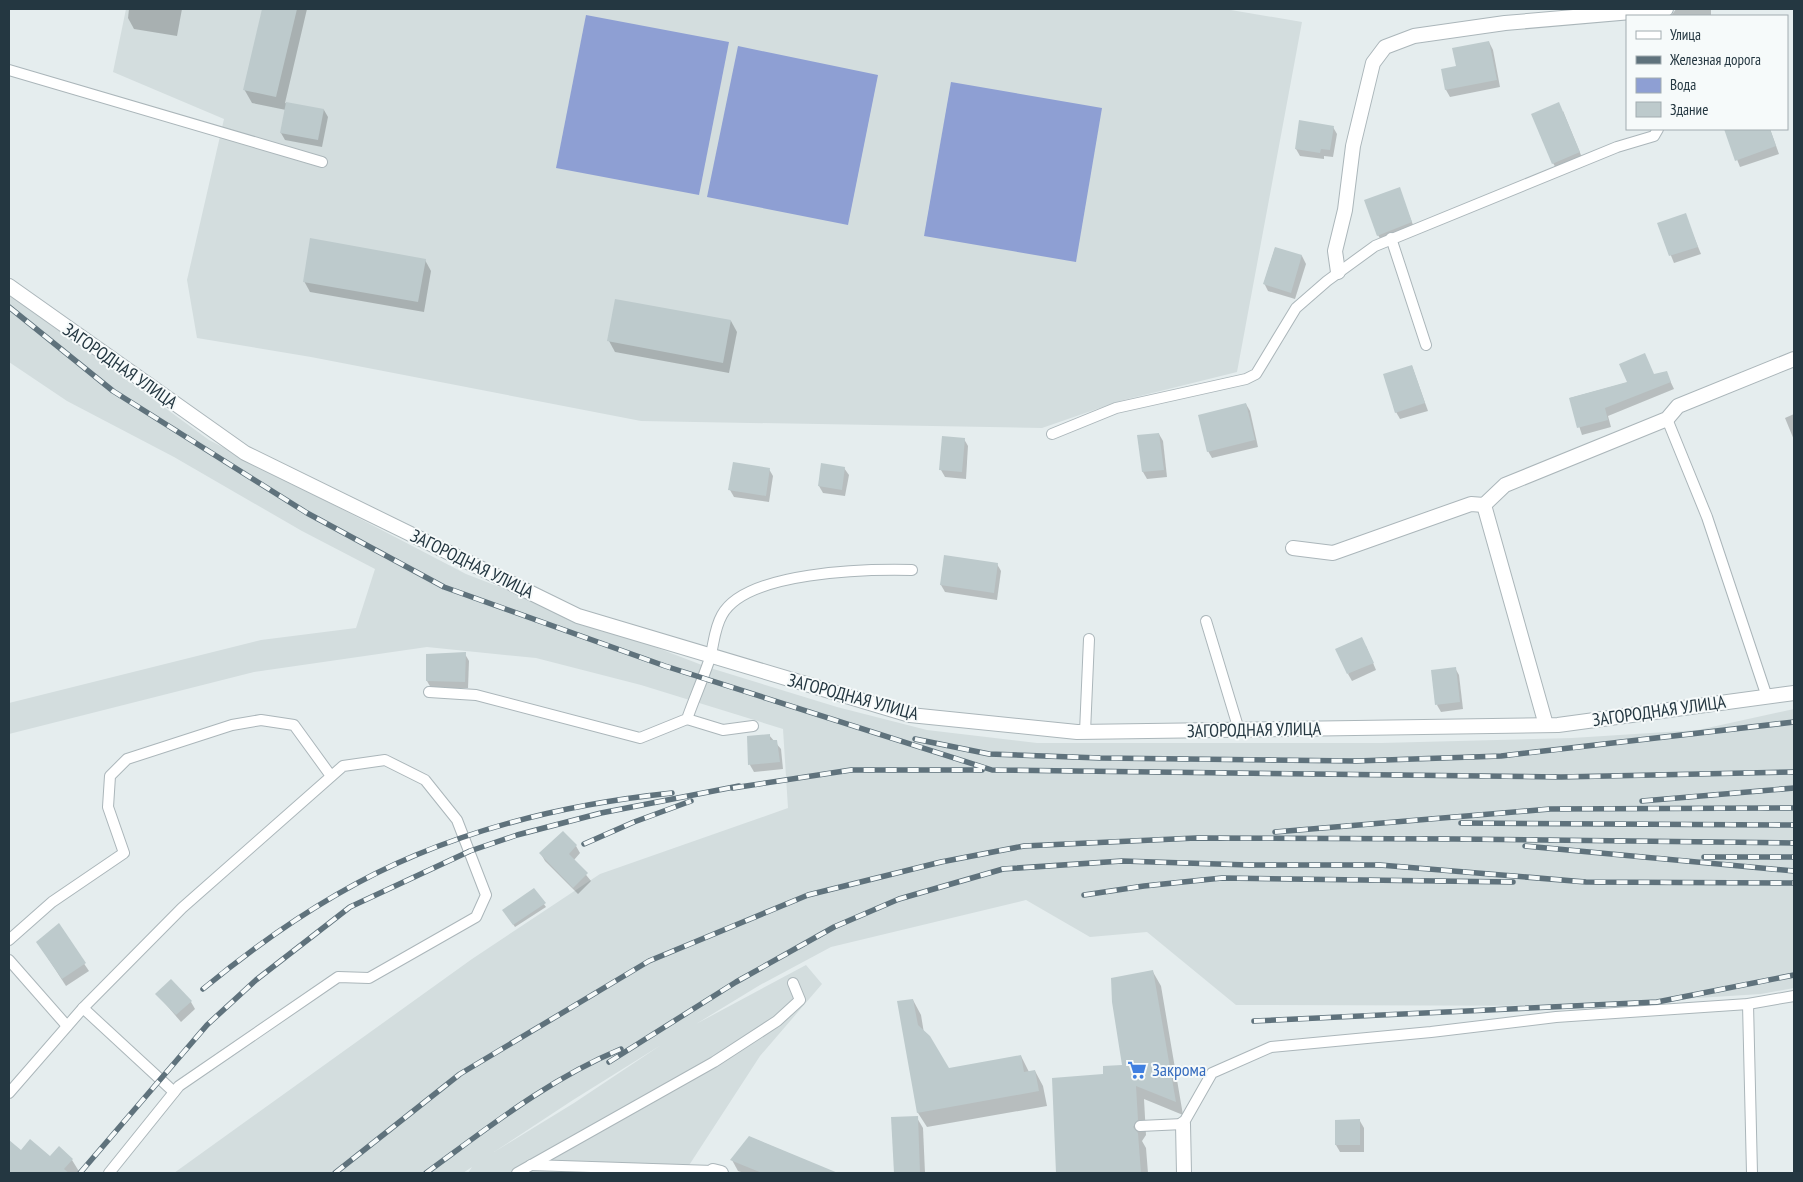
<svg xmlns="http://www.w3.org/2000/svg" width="1803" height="1182" font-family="'PT Sans Narrow',sans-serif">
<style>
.built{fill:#d3ddde;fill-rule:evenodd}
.water{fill:#8e9fd3}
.shadow{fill:#0003}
.building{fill:#bdcacc}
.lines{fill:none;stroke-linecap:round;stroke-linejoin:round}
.service-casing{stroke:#abb6ba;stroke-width:12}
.minor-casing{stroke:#abb6ba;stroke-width:16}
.service{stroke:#fff;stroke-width:10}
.minor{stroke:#fff;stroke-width:14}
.rail-casing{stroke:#5f727c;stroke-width:5.5}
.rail{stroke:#f6fafa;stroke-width:4;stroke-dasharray:11;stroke-linecap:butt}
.labels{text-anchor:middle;stroke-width:4;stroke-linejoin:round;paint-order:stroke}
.street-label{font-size:18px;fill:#243741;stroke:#f6fafa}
.shop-label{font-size:18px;fill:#366cbe;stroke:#f6fafa;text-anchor:start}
</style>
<rect width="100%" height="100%" fill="#e5edee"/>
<!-- built -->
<g class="built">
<polygon points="126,9 1225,9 1302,22 1237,372 1120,401 1042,428 641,421 311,357 197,338 187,280 224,119 113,72"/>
<path d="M9 294 209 440 466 574 707 667 837 707 927 730 1037 743H1381L1572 738 1698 730 1794 709V988L1761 994 1569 1006 1236 1005 1147 932 1090 937 1026 900 831 947 760 985 696 1024 806 965 822 984 760 1056 684 1173H468L472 1167 463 1173H174L472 959 600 874 788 808 783 729 641 685 536 658 427 647 254 672 9 734V703L261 640 356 628 375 569 302 531 174 457 67 401 9 362ZM661 1045 574 1103 494 1152 573 1100Z"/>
</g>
<!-- water -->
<g class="water">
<polygon points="586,15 729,42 699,195 556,168"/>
<polygon points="738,46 878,75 848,225 707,197"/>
<polygon points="951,82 1102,108 1076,262 924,236"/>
</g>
<!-- shadow -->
<g class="shadow">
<polygon points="129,9 182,9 177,36 134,29 128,18"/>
<polygon points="264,9 307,9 285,103 324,110 328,117 322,147 285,140 281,133 286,110 252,103 244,89"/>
<polygon points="1676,9 1711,9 1711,16 1671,16"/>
<polygon points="1489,42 1493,50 1500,87 1450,97 1446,90 1442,70 1457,67"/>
<polygon points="1563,111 1583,160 1557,170 1553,163"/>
<polygon points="1333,127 1337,134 1333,157 1324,156 1324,159 1300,156 1296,149"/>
<polygon points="1725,129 1770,129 1779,154 1740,167"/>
<polygon points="1399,189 1415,230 1382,242 1378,235"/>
<polygon points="1685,215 1701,254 1674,263 1658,224"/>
<polygon points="1275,248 1302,256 1306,264 1295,299 1268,291 1264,283"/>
<polygon points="425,260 431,271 424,312 310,292 304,281"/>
<polygon points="731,321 737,332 729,373 615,352 609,341"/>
<polygon points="1412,366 1428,411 1400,419 1396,412"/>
<polygon points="1666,372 1674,389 1608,416 1611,427 1582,435 1570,398"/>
<polygon points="1246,404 1250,411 1258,447 1212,458 1208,451"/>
<polygon points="1794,414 1794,440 1785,418"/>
<polygon points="1159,434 1163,441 1167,477 1147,479 1143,472 1139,436"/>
<polygon points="964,439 968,446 966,479 945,477 941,470"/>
<polygon points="844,468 849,475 845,496 823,493 819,486"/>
<polygon points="769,469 773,476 769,502 734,497 730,490"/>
<polygon points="945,557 997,564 1001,571 997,600 945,592 941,585"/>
<polygon points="1366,646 1376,670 1352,681 1348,674"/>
<polygon points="465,654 469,661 468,688 431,688 427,681 427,655"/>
<polygon points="1455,668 1459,675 1463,709 1441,712 1437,705"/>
<polygon points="769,735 781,749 783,769 754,772 750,765 749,737"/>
<polygon points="563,833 576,846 580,853 574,860 591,881 578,894 545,861 541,854"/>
<polygon points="534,890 546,907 515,927 505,913"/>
<polygon points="58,925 89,971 66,986 42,949"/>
<polygon points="1153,972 1161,986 1183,1115 1144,1099 1146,1135 1142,1141 1146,1148 1148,1173 1057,1173 1053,1079 1104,1075 1123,1066"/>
<polygon points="157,994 191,1002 195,1009 181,1022"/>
<polygon points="913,1000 921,1015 924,1033 948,1069 1021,1056 1029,1072 1035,1071 1043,1086 1047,1106 927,1127 918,1113"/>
<polygon points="917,1118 923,1128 925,1173 895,1173 893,1119"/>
<polygon points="1360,1121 1364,1128 1364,1152 1340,1152 1336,1145"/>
<polygon points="750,1137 835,1173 744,1173 738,1171 732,1160"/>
<polygon points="14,1146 21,1152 50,1158 72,1160 80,1173 9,1173 9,1152"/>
</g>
<!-- building -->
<g class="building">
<polygon points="262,9 297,9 276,97 243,90"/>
<polygon points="1489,41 1497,80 1445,90 1441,69 1456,66 1452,48"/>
<polygon points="286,102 324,109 318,140 280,133"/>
<polygon points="1559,102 1580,152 1552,164 1531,114"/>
<polygon points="1299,120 1334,126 1330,150 1321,149 1320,153 1295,149"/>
<polygon points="1724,129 1770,129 1776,146 1735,161"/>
<polygon points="1400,187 1412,222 1377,236 1364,200"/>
<polygon points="1686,213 1698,247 1669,256 1657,223"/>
<polygon points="310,238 426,259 418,302 303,282"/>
<polygon points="1275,247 1302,255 1291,293 1263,284"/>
<polygon points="615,299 731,320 723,363 607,341"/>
<polygon points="1645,353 1654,374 1667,371 1671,382 1605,408 1608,420 1577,428 1569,398 1627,382 1619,364"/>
<polygon points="1412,365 1425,403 1395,413 1383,374"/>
<polygon points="1246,403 1255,440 1207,452 1198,415"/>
<polygon points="1159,433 1164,470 1142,472 1137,435"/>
<polygon points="942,436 965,438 962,472 939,470"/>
<polygon points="733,462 770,468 766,496 728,490"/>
<polygon points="821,463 845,467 842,490 818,486"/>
<polygon points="944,555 998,563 994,593 940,585"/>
<polygon points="1362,637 1374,663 1347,674 1335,649"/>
<polygon points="466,652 465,682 426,681 426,654"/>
<polygon points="1456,667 1460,702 1435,705 1431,670"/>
<polygon points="770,734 770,740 777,740 780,762 748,765 747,736"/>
<polygon points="563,831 577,845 569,854 588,873 573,888 539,853"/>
<polygon points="534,888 546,903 513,925 502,910"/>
<polygon points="59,923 86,963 62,979 36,942"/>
<polygon points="1153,970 1176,1102 1136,1086 1138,1120 1133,1127 1138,1133 1141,1173 1056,1173 1052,1078 1103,1074 1103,1066 1122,1065 1112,1002 1111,978"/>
<polygon points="171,979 192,1001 176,1015 155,994"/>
<polygon points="913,999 918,1025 930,1036 949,1068 1021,1055 1024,1072 1035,1070 1039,1091 917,1113 897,1001"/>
<polygon points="918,1116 920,1173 894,1173 891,1117"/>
<polygon points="1360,1119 1360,1145 1335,1145 1335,1120"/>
<polygon points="749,1136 838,1173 762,1173 730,1160"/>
<polygon points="30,1139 50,1156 59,1146 73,1159 64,1169 69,1173 9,1173 9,1140 21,1150"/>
</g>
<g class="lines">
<!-- service casing -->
<g class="service-casing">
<g id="service">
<polyline points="9,70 322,162"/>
<polyline points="1391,238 1426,345"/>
<polyline points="1667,419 1707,517 1767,697"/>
<polyline points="1052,434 1116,408 1246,379 1256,374 1296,308 1327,281 1375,246 1617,147 1654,136 1658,129"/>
<polyline points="1206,621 1239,730"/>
<path d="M429 692 476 695 640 738 687 719C694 699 703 679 710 658 714 644 714 629 722 615 746 571 867 569 912 570"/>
<polyline points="687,719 723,730 753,726"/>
<polyline points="1085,732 1089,639"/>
<polyline points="9,940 52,902 124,853 108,807 110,776 127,759 232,725 261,720 294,725 331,776"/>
<polyline points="9,960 67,1026"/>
<polyline points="1748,1004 1752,1173"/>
<polyline points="83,1008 174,1092"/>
<polyline points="9,1093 83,1008 182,908 343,766 385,760 425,780 457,820 486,895 476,917 369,978 338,977 179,1086 109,1173"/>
<polyline points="1140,1126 1183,1124 1212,1073 1271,1047 1431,1032 1556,1017 1748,1004 1794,996"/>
<polyline points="531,1165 713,1171"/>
<polyline points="517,1173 714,1062 777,1021 800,1000 793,983"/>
</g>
</g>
<!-- minor casing -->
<g class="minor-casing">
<g id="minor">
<polyline points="1338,272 1335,251 1345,210 1353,146 1373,63 1385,47 1414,36 1505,23 1666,9"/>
<polyline points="9,286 245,453 578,616 910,715 1077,732 1558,725 1794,693"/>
<polyline points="1484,505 1546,725"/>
<polyline points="1293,548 1333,553 1471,504 1484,505 1505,485 1667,419 1678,406 1794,359"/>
<polyline points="1183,1124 1184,1173"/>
<polyline points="713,1171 721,1173"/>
</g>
</g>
<!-- service -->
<use href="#service" class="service"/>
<!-- minor -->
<use href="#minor" class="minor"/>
<!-- rail casing -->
<g class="rail-casing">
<g id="rail">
<polyline points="9,307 113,391 307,513 444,587 665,666 992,770 1561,777 1794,772"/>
<polyline points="915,739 989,754 1100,758 1356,761 1501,756 1794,722"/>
<polyline points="733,788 851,770 982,770"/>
<polyline points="1642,801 1794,788"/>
<polyline points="1461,823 1794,825"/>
<polyline points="1275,832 1550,809 1794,808"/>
<polyline points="584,844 634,822 691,801"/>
<polyline points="1525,846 1794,871"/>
<polyline points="1704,857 1794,857"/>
<polyline points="1084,895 1144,886 1222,878 1513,882"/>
<path d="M203 989C267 936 339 887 416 855 497 821 586 802 672 793"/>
<polyline points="1254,1021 1657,1002 1794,975"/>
<polyline points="609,1062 736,982 834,927 899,899 1003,869 1122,861 1249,865 1380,865 1586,882 1794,883"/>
<polyline points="80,1173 207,1025 256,980 350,907 470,851 517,835 601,813 739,786"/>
<polyline points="335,1173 460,1074 649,961 808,895 941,862 1024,846 1196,838 1455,839 1794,843"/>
<path d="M426 1173C489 1127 549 1079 621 1049"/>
</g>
</g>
<!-- rail -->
<use href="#rail" class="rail"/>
</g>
<!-- icons -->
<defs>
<g id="supermarket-bare" transform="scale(1.5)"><path d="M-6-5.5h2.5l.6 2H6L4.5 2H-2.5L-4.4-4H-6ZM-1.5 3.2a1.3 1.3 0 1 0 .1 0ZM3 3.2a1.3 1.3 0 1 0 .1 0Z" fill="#3f7fe0" stroke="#f6fafa" stroke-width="2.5" paint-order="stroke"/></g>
</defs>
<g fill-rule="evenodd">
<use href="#supermarket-bare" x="1137" y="1070"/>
</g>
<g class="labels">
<!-- street labels -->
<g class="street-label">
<text transform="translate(120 366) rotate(35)" y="6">ЗАГОРОДНАЯ УЛИЦА</text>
<text transform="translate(472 564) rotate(26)" y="6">ЗАГОРОДНАЯ УЛИЦА</text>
<text transform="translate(853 697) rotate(15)" y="6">ЗАГОРОДНАЯ УЛИЦА</text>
<text transform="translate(1659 711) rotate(-8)" y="6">ЗАГОРОДНАЯ УЛИЦА</text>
<text transform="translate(1254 730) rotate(-1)" y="6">ЗАГОРОДНАЯ УЛИЦА</text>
</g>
<!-- shop labels -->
<g class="shop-label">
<text x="1152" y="1076">Закрома</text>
</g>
</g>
<!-- border -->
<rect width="1803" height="1182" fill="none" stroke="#243741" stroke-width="20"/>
<!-- legend -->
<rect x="1626" y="15" width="162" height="115" fill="#f6fafa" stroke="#a2acb0"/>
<rect x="1636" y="31" width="25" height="8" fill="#ffffff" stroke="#a2acb0"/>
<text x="1670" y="40" font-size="15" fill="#243741">Улица</text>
<rect x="1636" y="56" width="25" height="8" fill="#5f727c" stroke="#a2acb0"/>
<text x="1670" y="65" font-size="15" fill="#243741">Железная дорога</text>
<rect x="1636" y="78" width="25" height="15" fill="#8e9fd3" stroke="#a2acb0"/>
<text x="1670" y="90" font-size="15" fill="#243741">Вода</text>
<rect x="1636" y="102" width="25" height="15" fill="#bdcacc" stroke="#a2acb0"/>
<text x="1670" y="115" font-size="15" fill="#243741">Здание</text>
</svg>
